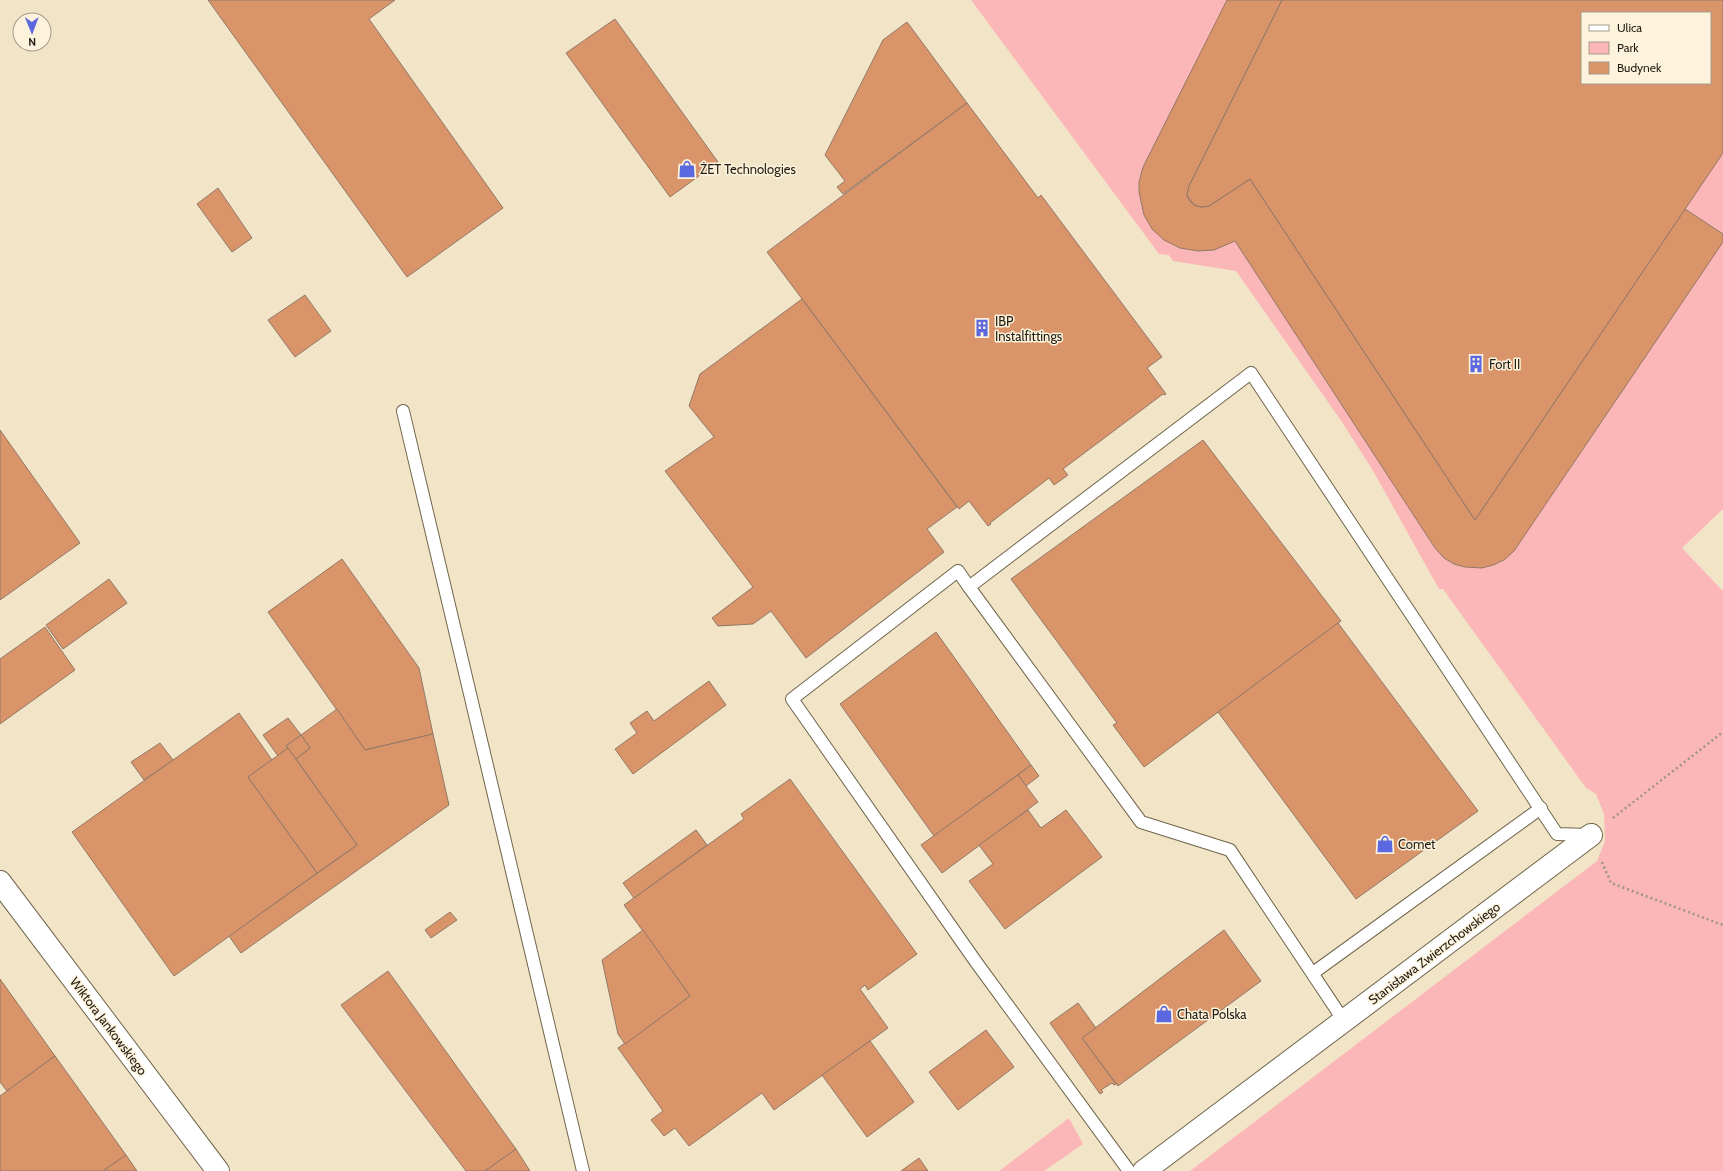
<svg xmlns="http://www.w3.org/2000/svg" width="1723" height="1171" font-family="Cabin,sans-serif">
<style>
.green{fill:#fbb7b8;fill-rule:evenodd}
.building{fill:#d99469;stroke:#927867;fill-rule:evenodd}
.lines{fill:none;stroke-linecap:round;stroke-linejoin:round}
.lane-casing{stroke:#70654b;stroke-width:14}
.street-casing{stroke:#70654b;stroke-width:24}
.path{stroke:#9f957f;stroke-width:2.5;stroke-dasharray:2 3;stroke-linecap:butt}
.lane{stroke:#fff;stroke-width:12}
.street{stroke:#fff;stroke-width:22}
.labels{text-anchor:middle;stroke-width:3;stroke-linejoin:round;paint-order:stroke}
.poi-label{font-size:13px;fill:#221d13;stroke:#fdf2db;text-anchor:start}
.street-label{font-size:13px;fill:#221d13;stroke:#fdf2db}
</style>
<rect width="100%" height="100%" fill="#f2e5c7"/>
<!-- green -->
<g class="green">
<path d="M971 0H1723V509L1682 548 1723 591V1171H1190L1597 861 1605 841 1604 814 1596 794 1586 788 1443 589H1439L1372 469 1342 422 1236 271 1173 261 1169 255 1159 254ZM1582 13H1710V83H1582Z"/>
<polygon points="1069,1118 1083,1144 1044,1171 999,1171"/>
</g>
<!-- building -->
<g class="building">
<polygon points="208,0 395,0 369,19 503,208 407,277"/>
<polygon points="1227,0 1282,0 1189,186 1187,195 1189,200 1194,205 1201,207 1209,206 1250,179 1475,520 1685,209 1723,234 1723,242 1514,551 1504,560 1493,565 1482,568 1465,567 1454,564 1444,558 1435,548 1235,241 1214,250 1198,251 1180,248 1164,240 1152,229 1144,215 1139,192 1139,182 1143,167"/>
<path d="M1282 0H1723V153L1475 520 1250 179 1209 206 1201 207 1194 205 1187 195 1189 186ZM1582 13H1710V83H1582Z"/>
<polygon points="615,19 718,162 670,197 566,53"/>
<polygon points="907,22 967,103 843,194 837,187 845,181 825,155 883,40"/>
<polygon points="967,103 1038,198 1041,195 1162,357 1147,368 1166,394 1164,395 1163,394 1063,469 1068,475 1054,485 1049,478 990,523 991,524 988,526 969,501 959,509 767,252"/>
<polygon points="218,188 252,238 232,252 197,204"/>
<polygon points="305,295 331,331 295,357 268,320"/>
<polygon points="802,299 957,507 927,529 944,552 806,658 771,611 753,624 718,626 712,618 753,587 665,471 714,437 689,406 700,374"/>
<polygon points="0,430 80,543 0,600"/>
<polygon points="1203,440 1341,621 1144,767 1113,725 1117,723 1011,579"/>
<polygon points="342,559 419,668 433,734 365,750 268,612"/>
<polygon points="109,579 127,603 63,649 46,625"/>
<polygon points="1338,623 1478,811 1356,899 1218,712"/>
<polygon points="45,627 75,670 0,724 0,659"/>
<polygon points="936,632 1031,765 934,836 840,704"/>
<polygon points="709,681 726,705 633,774 615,749 637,733 630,723 647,711 654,721"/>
<polygon points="337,709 365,750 433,734 449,805 241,953 229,936 357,845 296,759 310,748 301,735"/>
<polygon points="239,713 272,760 248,777 317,873 174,976 72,832"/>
<polygon points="288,718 301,735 286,746 288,748 278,756 263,735"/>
<polygon points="301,735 310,748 296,759 286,746"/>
<polygon points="160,743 173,760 144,780 131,762"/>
<polygon points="288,748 357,845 317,873 248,777"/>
<polygon points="1031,765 1039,776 1026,786 1018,775"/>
<polygon points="1018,775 1038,802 942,873 921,845"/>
<polygon points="790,779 917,954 868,990 865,985 860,989 888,1028 774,1110 762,1093 689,1146 675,1128 664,1136 651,1120 663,1111 618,1048 690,996 624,905 744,819 741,814"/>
<polygon points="1028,810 1041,828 1066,810 1102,857 1005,929 969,881 993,864 979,845"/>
<polygon points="696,830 707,845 634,898 623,883"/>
<polygon points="450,912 457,920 431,938 425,930"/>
<polygon points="643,930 690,996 625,1044 618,1034 602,960"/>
<polygon points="1224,930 1261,981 1118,1086 1082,1038"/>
<polygon points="388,971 516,1149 485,1171 466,1171 341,1005"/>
<polygon points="0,979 55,1056 7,1091 0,1082"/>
<polygon points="1078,1003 1096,1028 1082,1038 1116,1084 1114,1085 1112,1083 1101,1090 1103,1092 1100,1094 1050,1023"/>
<polygon points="986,1030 1014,1067 958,1110 929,1072"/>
<polygon points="870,1041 914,1102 867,1137 822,1075"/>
<polygon points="55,1056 126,1155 103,1171 0,1171 0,1096"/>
<polygon points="516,1149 530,1171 485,1171"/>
<polygon points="126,1155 137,1171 103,1171"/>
<polygon points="919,1158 928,1171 901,1171"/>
</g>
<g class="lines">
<!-- lane casing -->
<g class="lane-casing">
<g id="lane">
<polyline points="403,411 583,1171"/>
<polyline points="969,587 1141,822 1230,850 1344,1021"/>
<polyline points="1313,973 1541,808"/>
<polyline points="1129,1171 976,962 792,699 958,571 969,587 1251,373 1557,834 1589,835"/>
</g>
</g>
<!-- street casing -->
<g class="street-casing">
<g id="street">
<polyline points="0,882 218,1171"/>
<polyline points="1144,1171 1591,835"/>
</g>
</g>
<!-- path -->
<g class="path">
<polyline points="1613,818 1723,732"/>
<polyline points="1602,862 1611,883 1723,925"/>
</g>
<!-- lane -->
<use href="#lane" class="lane"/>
<!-- street -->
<use href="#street" class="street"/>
</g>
<!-- icons -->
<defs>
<g id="shop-bare" transform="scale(1.38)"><path d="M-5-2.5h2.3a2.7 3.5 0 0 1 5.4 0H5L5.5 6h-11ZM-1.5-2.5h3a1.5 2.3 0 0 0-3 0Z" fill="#5b68df" stroke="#fdf2db" stroke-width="2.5" paint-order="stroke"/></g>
<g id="building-bare" transform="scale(1.38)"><path d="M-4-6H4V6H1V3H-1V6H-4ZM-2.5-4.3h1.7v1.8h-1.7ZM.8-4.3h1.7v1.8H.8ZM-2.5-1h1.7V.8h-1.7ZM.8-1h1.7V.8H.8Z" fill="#5b68df" stroke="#fdf2db" stroke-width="2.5" paint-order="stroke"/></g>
</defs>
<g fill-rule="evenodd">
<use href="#shop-bare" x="687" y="169"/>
<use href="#building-bare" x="982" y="328"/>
<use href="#building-bare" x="1476" y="364"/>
<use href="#shop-bare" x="1385" y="844"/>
<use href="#shop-bare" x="1164" y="1014"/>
</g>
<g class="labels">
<!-- poi labels -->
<g class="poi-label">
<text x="700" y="174">ŻET Technologies</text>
<text x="995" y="326">IBP<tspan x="995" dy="15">Instalfittings</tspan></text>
<text x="1489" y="369">Fort II</text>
<text x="1398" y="849">Comet</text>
<text x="1177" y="1019">Chata Polska</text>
</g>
<!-- street labels -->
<g class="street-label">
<text transform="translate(1434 953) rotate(-37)" y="5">Stanisława Zwierzchowskiego</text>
<text transform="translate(109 1026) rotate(53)" y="5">Wiktora Jankowskiego</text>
</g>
</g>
<!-- legend -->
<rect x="1581" y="12" width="130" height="72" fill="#fdf2db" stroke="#a59d8b"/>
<rect x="1589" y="25" width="20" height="6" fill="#ffffff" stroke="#a59d8b"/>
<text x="1617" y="32" font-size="12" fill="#221d13">Ulica</text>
<rect x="1589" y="42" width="20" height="12" fill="#fbb7b8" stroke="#a59d8b"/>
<text x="1617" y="52" font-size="12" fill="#221d13">Park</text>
<rect x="1589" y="62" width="20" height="12" fill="#d99469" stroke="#a59d8b"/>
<text x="1617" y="72" font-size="12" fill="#221d13">Budynek</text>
<!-- north arrow -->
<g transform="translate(32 32) rotate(179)"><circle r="19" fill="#fdf2db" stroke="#a59d8b"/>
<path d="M0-3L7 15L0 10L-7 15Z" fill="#5b68df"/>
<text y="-6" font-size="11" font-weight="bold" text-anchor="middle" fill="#221d13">N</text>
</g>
</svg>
